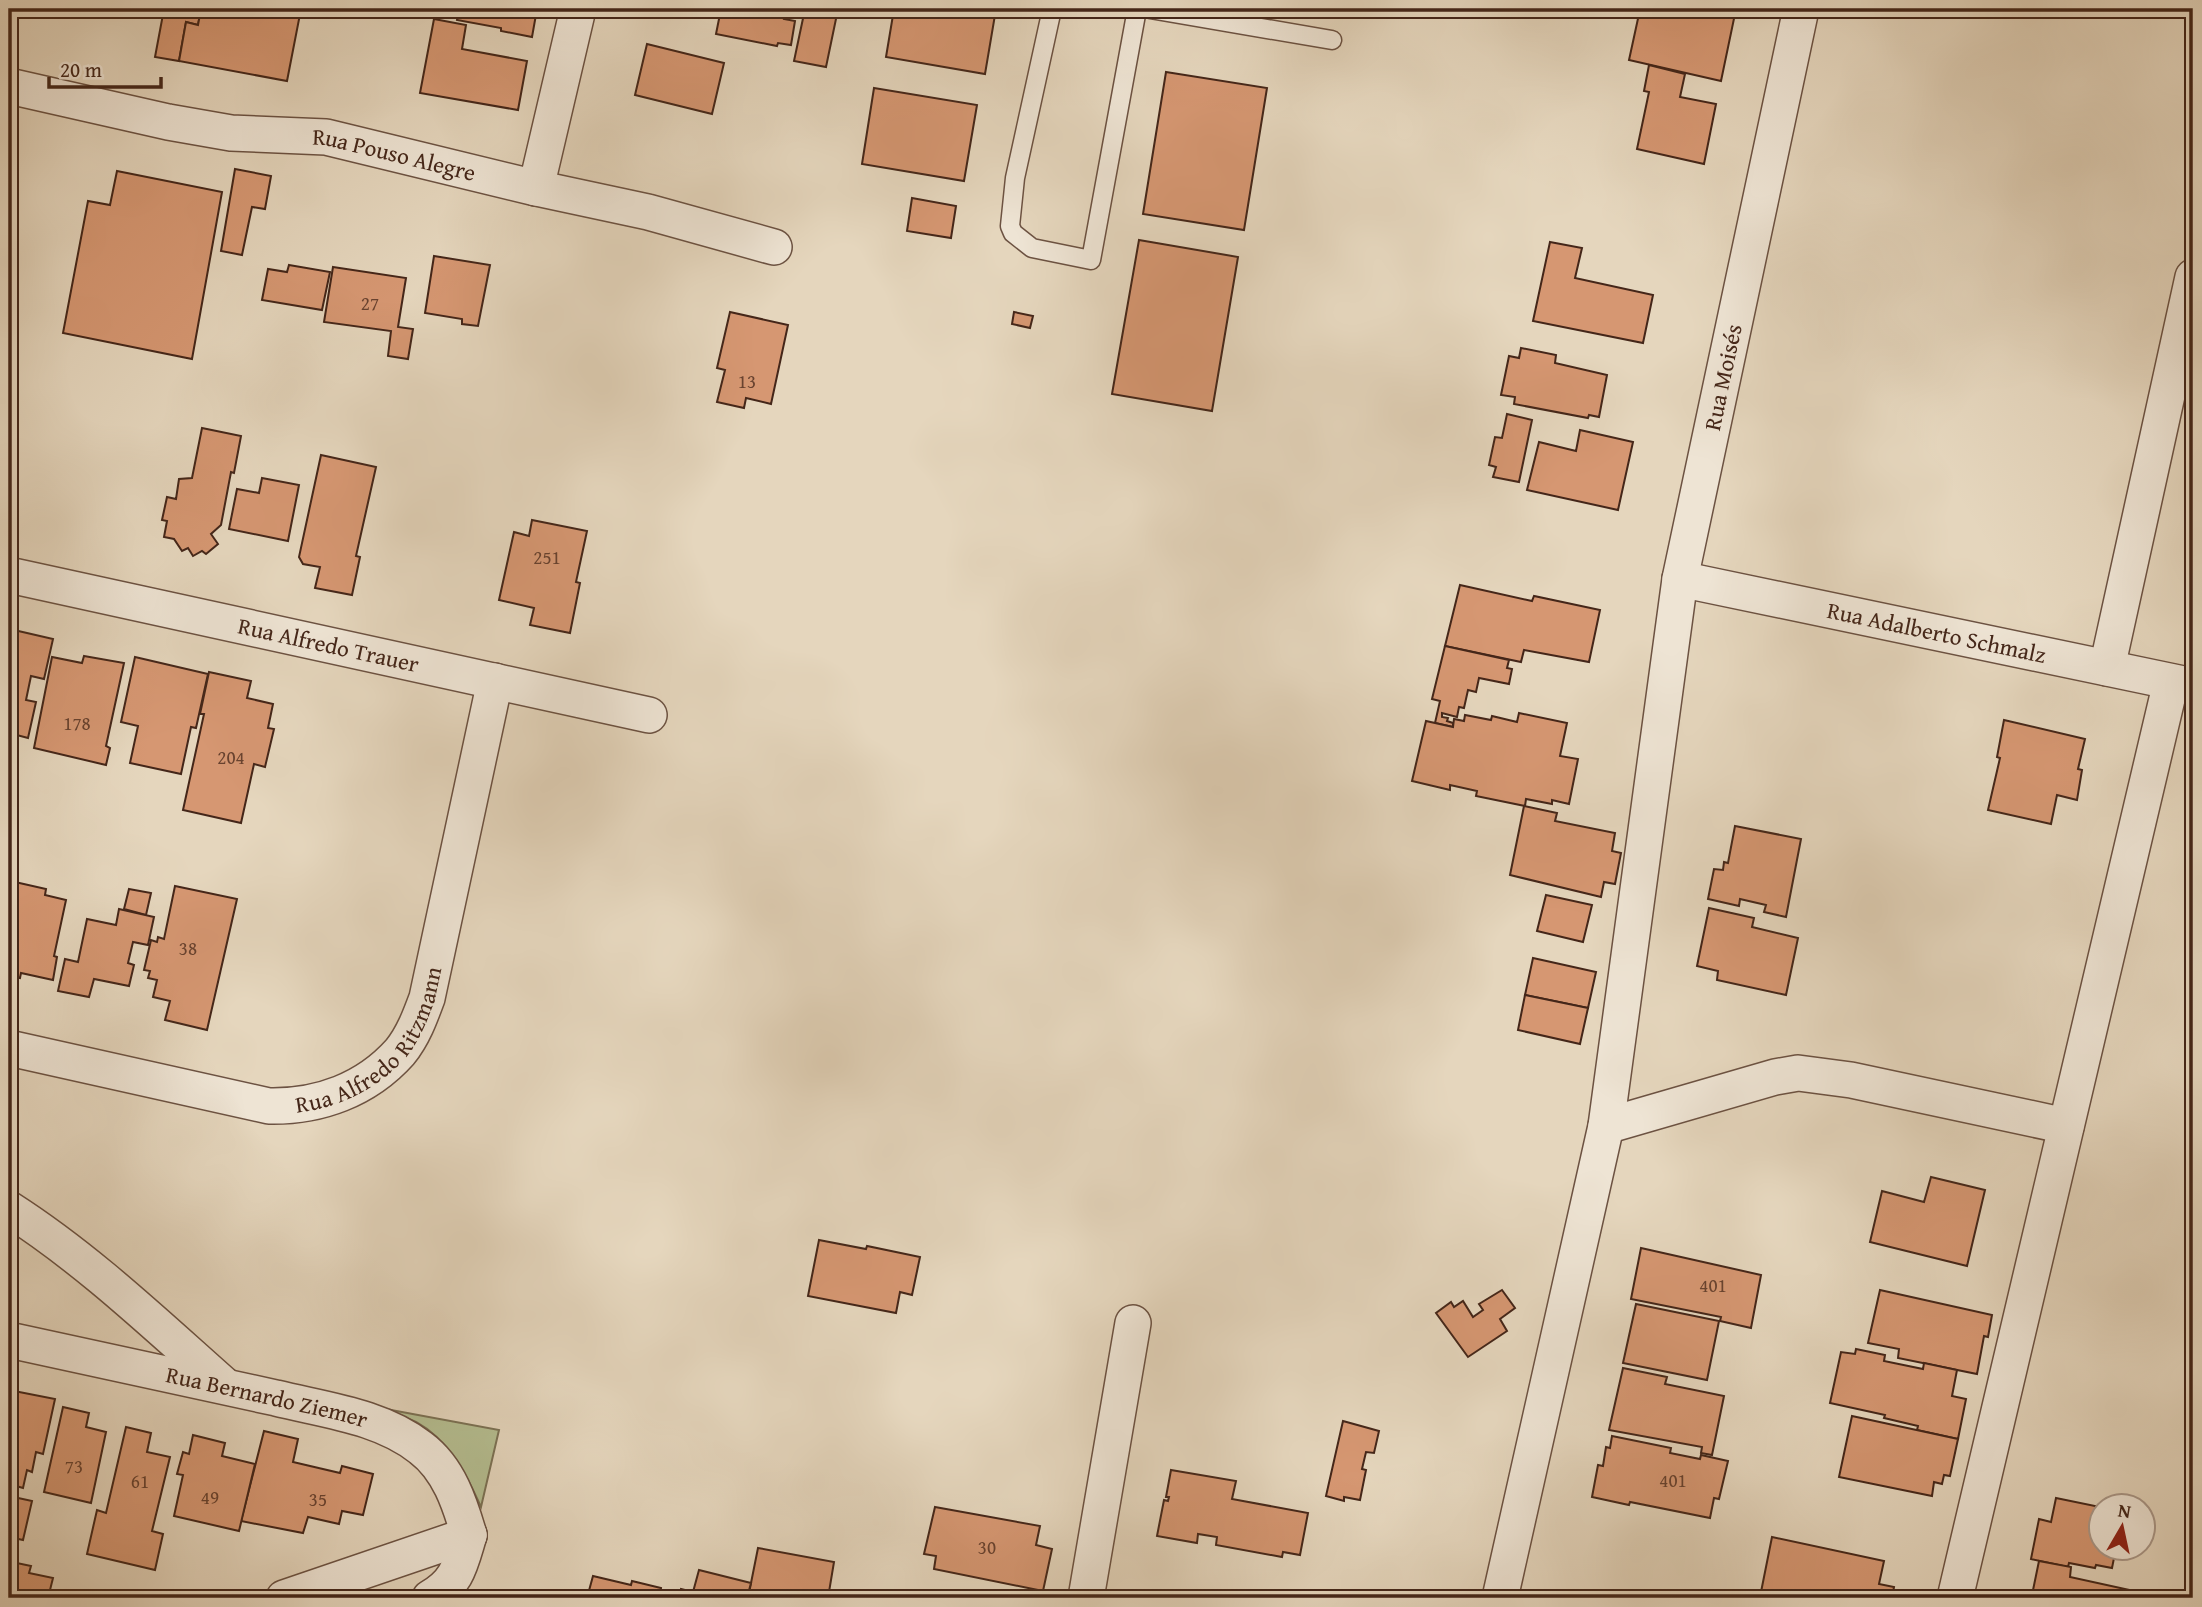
<svg xmlns="http://www.w3.org/2000/svg" width="2202" height="1607" font-family="'Gentium Book Plus',serif">
<style>
.green{fill:#b5be91;stroke:#7c7255;stroke-width:2}
.building{fill:#d69772;stroke:#442619;stroke-width:2}
.lines{fill:none;stroke-linecap:round;stroke-linejoin:round}
.service-casing{stroke:#6c5242;stroke-width:21}
.minor-casing{stroke:#6c5242;stroke-width:38}
.service{stroke:#eee4d4;stroke-width:18}
.minor{stroke:#eee4d4;stroke-width:35}
.labels{text-anchor:middle;stroke-width:6;stroke-linejoin:round;paint-order:stroke}
.number-label{font-size:19px;fill:#68422f}
.street-label{font-size:23px;fill:#442619;stroke:#eee4d4}
</style>
<rect width="100%" height="100%" fill="#e5d6bd"/>
<filter id="stains"><feTurbulence type="fractalNoise" baseFrequency=".00286" numOctaves="4"/><feColorMatrix values="0 0 0 0 .2 0 0 0 0 .09 0 0 0 0 .02 0 0 0 .5 -.17"/></filter>
<radialGradient id="worn" r=".72"><stop offset=".6" stop-color="#630" stop-opacity="0"/><stop offset="1" stop-color="#630" stop-opacity=".3"/></radialGradient>
<!-- green -->
<path class="green" d="M375 1407 499 1430 481 1507C466 1474 449 1440 416 1422 403 1416 388 1412 375 1407Z"/>
<!-- building -->
<g class="building">
<polygon points="164,9 201,9 198,25 186,22 179,61 155,57"/>
<polygon points="201,9 301,9 287,81 179,61 186,22 198,25"/>
<polygon points="431,9 537,9 532,37 501,31 501,28 457,20 458,14"/>
<polygon points="721,9 787,9 784,19 795,21 791,45 778,43 777,46 716,34"/>
<polygon points="805,9 837,14 826,67 794,61"/>
<polygon points="894,9 996,9 985,74 886,57"/>
<polygon points="1656,9 1736,9 1721,81 1629,60 1639,14 1654,17"/>
<polygon points="434,19 466,25 462,49 527,61 518,110 420,93"/>
<polygon points="647,44 724,63 712,114 635,95"/>
<polygon points="1649,65 1685,74 1680,97 1716,104 1704,164 1637,149 1649,92 1644,91"/>
<polygon points="1166,72 1267,88 1244,230 1143,214"/>
<polygon points="874,88 977,105 964,181 862,164"/>
<polygon points="235,169 271,176 265,209 252,207 242,255 221,251"/>
<polygon points="117,171 222,192 192,359 63,333 88,201 110,205"/>
<polygon points="912,198 956,206 951,238 907,231"/>
<polygon points="1139,240 1238,257 1212,411 1112,394"/>
<polygon points="1550,242 1582,248 1575,278 1653,295 1643,343 1533,321"/>
<polygon points="434,256 490,265 478,326 462,324 462,319 425,313"/>
<polygon points="289,265 330,272 322,310 262,300 268,269 287,272"/>
<polygon points="333,267 406,278 398,327 413,329 408,359 388,356 391,331 324,322"/>
<polygon points="730,312 788,325 771,404 746,398 744,408 717,402 725,370 717,368"/>
<polygon points="1014,312 1033,316 1030,328 1012,324"/>
<polygon points="1521,348 1556,355 1555,363 1607,375 1599,417 1589,415 1588,418 1514,404 1515,397 1501,395 1509,356 1519,358"/>
<polygon points="1507,414 1532,420 1519,482 1493,477 1496,467 1489,465 1495,437 1502,438"/>
<polygon points="202,428 241,436 234,473 231,472 221,525 211,534 218,544 206,554 202,551 193,556 188,548 182,551 174,539 164,537 167,521 162,520 167,497 176,499 179,479 192,478"/>
<polygon points="1580,430 1633,442 1618,510 1527,490 1539,442 1576,451"/>
<polygon points="321,455 376,467 356,556 360,557 352,595 315,588 320,567 303,564 299,557"/>
<polygon points="262,478 299,485 288,541 229,529 237,489 259,493"/>
<polygon points="532,520 587,531 576,582 580,583 570,633 530,625 534,608 499,600 514,532 529,536"/>
<polygon points="1460,585 1532,601 1534,596 1600,610 1589,662 1524,650 1521,662 1445,646"/>
<polygon points="14,630 53,639 44,679 31,676 26,700 36,702 28,738 9,733 9,643 11,644"/>
<polygon points="1445,646 1509,660 1507,668 1512,669 1509,684 1479,678 1476,692 1468,690 1464,708 1459,707 1457,717 1442,713 1442,717 1448,718 1447,721 1453,723 1453,727 1435,723 1440,701 1432,699"/>
<polygon points="84,656 124,663 106,746 110,748 106,765 34,748 52,657 82,663"/>
<polygon points="135,657 208,674 196,728 191,727 181,774 130,763 138,726 121,722"/>
<polygon points="209,672 251,681 247,698 273,704 268,728 274,729 265,767 254,764 241,823 183,810 204,714 200,714"/>
<polygon points="1519,713 1567,723 1560,756 1578,759 1569,804 1552,800 1552,804 1526,799 1525,806 1476,796 1477,791 1450,785 1450,790 1412,781 1426,721 1453,727 1454,719 1464,721 1465,715 1491,720 1492,716 1517,722"/>
<polygon points="2004,720 2085,739 2078,769 2082,770 2077,800 2057,795 2051,824 1988,810 2000,758 1997,757"/>
<polygon points="1524,806 1557,813 1555,821 1615,833 1612,851 1621,853 1615,884 1604,882 1601,897 1510,875"/>
<polygon points="1735,826 1801,839 1786,917 1764,912 1766,905 1740,899 1739,906 1708,899 1714,869 1723,870 1724,862 1728,863"/>
<polygon points="15,882 46,889 45,895 66,900 54,956 57,957 53,980 21,973 20,978 9,976 9,941 12,942 17,921 9,920"/>
<polygon points="175,886 237,899 207,1030 165,1020 170,1001 153,997 157,980 148,978 150,971 144,970 151,940 157,942 158,937 164,939"/>
<polygon points="129,889 151,893 146,915 124,909"/>
<polygon points="1546,895 1592,905 1583,942 1537,931"/>
<polygon points="1709,908 1754,918 1752,927 1798,938 1786,995 1717,980 1718,971 1697,966"/>
<polygon points="119,909 154,917 148,945 133,942 128,963 134,965 129,986 94,979 89,997 58,991 65,959 78,962 87,919 116,925"/>
<polygon points="1533,958 1596,972 1588,1008 1525,995"/>
<polygon points="1525,995 1588,1008 1580,1044 1518,1030"/>
<polygon points="1931,1177 1985,1190 1967,1266 1870,1242 1882,1191 1924,1202"/>
<polygon points="819,1240 866,1249 867,1246 920,1257 912,1295 900,1292 896,1313 808,1296"/>
<polygon points="1641,1248 1761,1275 1751,1328 1720,1321 1721,1317 1631,1299"/>
<polygon points="1502,1290 1515,1308 1500,1319 1507,1331 1468,1357 1436,1313 1451,1302 1454,1307 1463,1301 1473,1317 1483,1310 1479,1304"/>
<polygon points="1880,1290 1992,1315 1988,1337 1984,1336 1977,1374 1898,1358 1899,1349 1868,1343"/>
<polygon points="1636,1304 1719,1321 1707,1380 1623,1363"/>
<polygon points="1856,1349 1885,1355 1884,1361 1923,1369 1924,1363 1957,1370 1952,1396 1966,1399 1958,1439 1917,1430 1918,1426 1884,1418 1885,1415 1830,1403 1841,1352 1855,1354"/>
<polygon points="1623,1368 1667,1377 1665,1384 1724,1396 1712,1455 1701,1453 1702,1447 1609,1430"/>
<polygon points="9,1390 55,1399 43,1454 36,1452 32,1472 27,1470 23,1488 9,1484"/>
<polygon points="63,1407 89,1413 86,1427 106,1432 91,1503 44,1492"/>
<polygon points="1852,1416 1958,1439 1950,1476 1944,1475 1942,1484 1934,1482 1932,1496 1839,1477"/>
<polygon points="1343,1421 1379,1431 1374,1453 1366,1452 1362,1469 1366,1470 1360,1500 1344,1497 1344,1501 1326,1496"/>
<polygon points="126,1427 151,1433 147,1452 170,1457 152,1531 163,1534 155,1570 87,1554 97,1510 106,1513"/>
<polygon points="264,1431 298,1439 293,1462 340,1473 342,1466 373,1474 363,1515 342,1511 339,1524 308,1517 303,1533 241,1521"/>
<polygon points="193,1435 225,1443 222,1456 255,1464 239,1531 174,1516 183,1475 177,1474 183,1452 189,1454"/>
<polygon points="1612,1436 1671,1448 1670,1453 1700,1459 1701,1455 1728,1461 1719,1499 1714,1498 1710,1518 1630,1502 1629,1505 1592,1497 1598,1465 1603,1466 1606,1447 1610,1448"/>
<polygon points="1171,1470 1236,1481 1232,1499 1308,1513 1300,1555 1283,1552 1282,1557 1216,1545 1217,1537 1198,1534 1197,1543 1157,1536 1164,1500 1168,1501 1169,1497 1166,1497"/>
<polygon points="9,1496 32,1501 23,1540 9,1537"/>
<polygon points="2056,1498 2100,1507 2100,1548 2116,1548 2112,1568 2096,1565 2095,1568 2069,1563 2068,1567 2031,1559 2039,1519 2051,1522"/>
<polygon points="935,1507 1040,1526 1036,1545 1052,1549 1043,1591 934,1569 936,1556 924,1554"/>
<polygon points="1772,1537 1884,1561 1879,1584 1894,1587 1892,1598 1791,1598 1761,1592"/>
<polygon points="758,1548 834,1562 828,1598 748,1598"/>
<polygon points="9,1553 13,1554 12,1562 31,1566 29,1573 53,1578 48,1598 9,1598"/>
<polygon points="2039,1561 2071,1567 2070,1577 2166,1598 2046,1598 2032,1595"/>
<polygon points="699,1570 751,1583 747,1598 715,1598 693,1592"/>
<polygon points="593,1576 631,1585 632,1581 661,1588 660,1595 676,1598 587,1598"/>
<polygon points="681,1589 693,1592 715,1598 679,1598"/>
</g>
<g class="lines">
<!-- service casing -->
<g class="service-casing">
<g id="service">
<polyline points="1052,9 1015,178 1010,226 1013,233 1032,248 1091,260 1137,9"/>
<polyline points="1150,9 1332,40"/>
</g>
</g>
<!-- minor casing -->
<g class="minor-casing">
<g id="minor">
<path id="s1" d="M9 86 168 122 231 133 326 137 536 188 648 212 774 247"/>
<polyline points="536,188 578,9"/>
<path id="s2" d="M9 575 649 715"/>
<path id="s3" d="M1680 579 2193 686"/>
<polyline points="2107,668 2193,277"/>
<path id="s4" d="M9 1048 269 1106C319 1107 366 1090 400 1052 413 1036 420 1017 427 998L495 681"/>
<polyline points="1606,1126 1775,1077 1798,1073 1851,1080 2066,1126"/>
<path d="M9 1209C87 1259 154 1323 224 1385"/>
<path id="s5" d="M9 1340C98 1359 187 1378 276 1398 324 1410 381 1416 421 1448 449 1469 460 1504 469 1535"/>
<polyline points="284,1598 469,1535"/>
<path d="M430 1598C458 1582 460 1565 469 1535"/>
<polyline points="1086,1598 1133,1323"/>
<path id="s6" d="M1500 1598 1606 1126 1680 579 1801 9"/>
<polyline points="1955,1598 2171,682"/>
</g>
</g>
<!-- service -->
<use href="#service" class="service"/>
<!-- minor -->
<use href="#minor" class="minor"/>
</g>
<g class="labels">
<!-- number labels -->
<g class="number-label">
<text x="370" y="310">27</text>
<text x="747" y="388">13</text>
<text x="547" y="564">251</text>
<text x="77" y="730">178</text>
<text x="231" y="764">204</text>
<text x="188" y="955">38</text>
<text x="1713" y="1292">401</text>
<text x="74" y="1473">73</text>
<text x="1673" y="1487">401</text>
<text x="140" y="1488">61</text>
<text x="210" y="1504">49</text>
<text x="318" y="1506">35</text>
<text x="987" y="1554">30</text>
</g>
<!-- street labels -->
<g class="street-label">
<text dy="8" stroke="none"><textPath href="#s1" startOffset="392">Rua Pouso Alegre</textPath></text>
<text dy="8" stroke="none"><textPath href="#s6" startOffset="1242">Rua Moisés</textPath></text>
<text dy="8" stroke="none"><textPath href="#s3" startOffset="262">Rua Adalberto Schmalz</textPath></text>
<text dy="8" stroke="none"><textPath href="#s2" startOffset="327">Rua Alfredo Trauer</textPath></text>
<text dy="8" stroke="none"><textPath href="#s4" startOffset="399">Rua Alfredo Ritzmann</textPath></text>
<text dy="8" stroke="none"><textPath href="#s5" startOffset="264">Rua Bernardo Ziemer</textPath></text>
</g>
</g>
<!-- margin -->
<rect width="2202" height="1607" fill="none" stroke="#e5d6bd" stroke-width="35"/>
<rect x="10" y="10" width="2181" height="1586" fill="none" stroke="#442619" stroke-width="3.5"/>
<rect x="18" y="18" width="2167" height="1572" fill="none" stroke="#442619" stroke-width="2"/>
<!-- north arrow -->
<g transform="translate(2122 1527) rotate(9)"><circle r="33" fill="#eee4d4" stroke="#aa9889" stroke-width="2"/>
<path d="M0-5L12 26L0 18L-12 26Z" fill="#8f2418"/>
<text y="-10" font-size="19" font-weight="bold" text-anchor="middle" fill="#442619">N</text>
</g>
<!-- scale -->
<path d="M49 77v10h112v-10" fill="none" stroke="#442619" stroke-width="3.5"/>
<text x="60" y="77" font-size="21" fill="#442619" stroke="#eee4d4" stroke-width="5" paint-order="stroke">20 m</text>
<rect width="100%" height="100%" filter="url(#stains)"/>
<rect width="100%" height="100%" fill="url(#worn)"/>
</svg>
